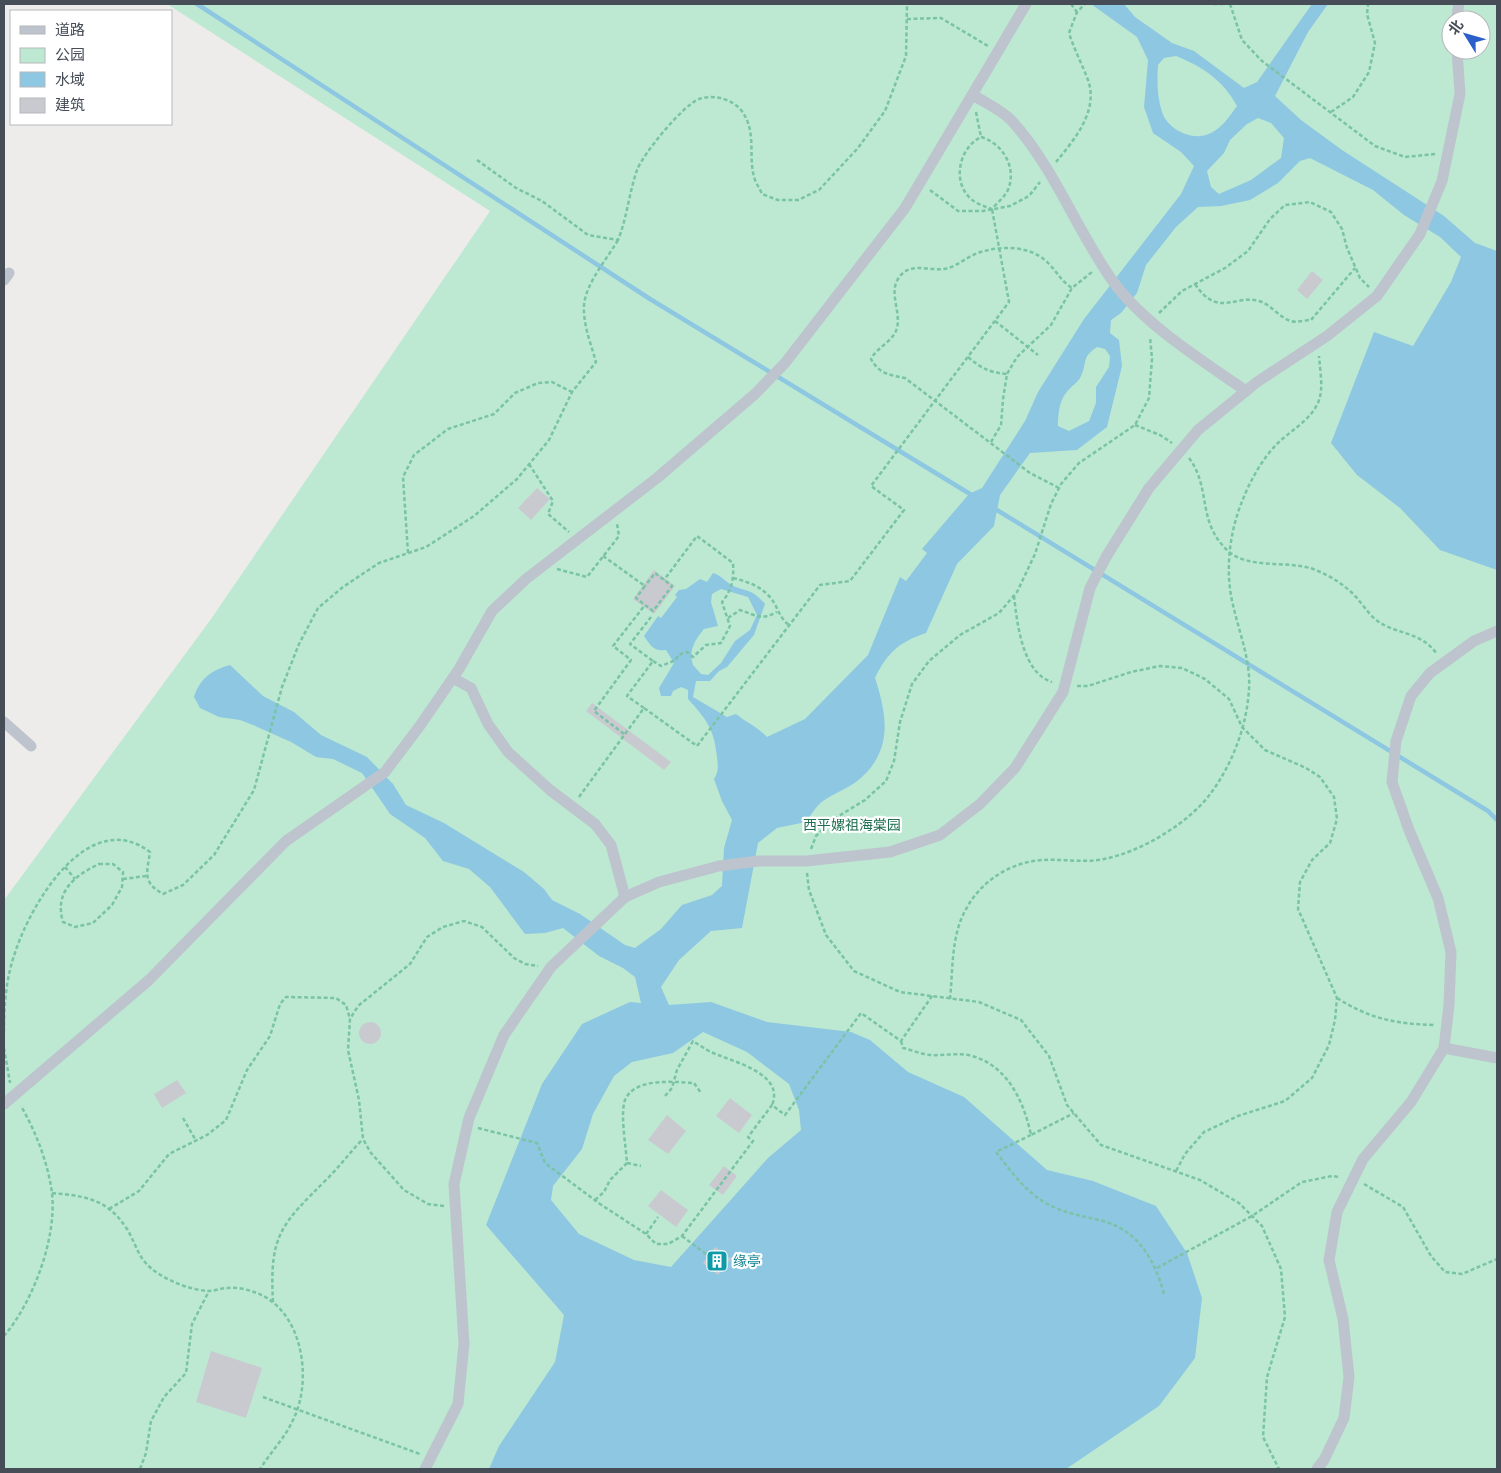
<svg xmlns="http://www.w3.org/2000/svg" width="1501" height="1473" font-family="'Archivo Narrow','Noto Sans SC',sans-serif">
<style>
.green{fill:#bde9d2;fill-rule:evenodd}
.water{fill:#8ec7e1;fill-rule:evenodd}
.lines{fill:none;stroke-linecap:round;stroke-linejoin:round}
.stream{stroke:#8ec7e1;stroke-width:4.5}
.building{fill:#c9cad0}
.path{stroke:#79c3a6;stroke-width:2.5;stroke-dasharray:4 2.5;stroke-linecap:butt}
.minor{stroke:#bec4cd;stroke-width:11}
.labels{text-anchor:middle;stroke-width:4.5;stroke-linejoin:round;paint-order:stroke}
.park-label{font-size:14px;fill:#1f6f50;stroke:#fff}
.culture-label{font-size:14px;fill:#0d838f;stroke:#fff;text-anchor:start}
</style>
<rect width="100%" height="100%" fill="#eeeceb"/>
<!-- green -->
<path class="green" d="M167 4H1497V1469H4V900L211 619 490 211ZM1451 20H1481V50H1451Z"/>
<!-- water -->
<path class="water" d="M1091 4H1124L1135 17 1172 43 1194 51 1244 88 1257 82 1312 4H1328L1308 32 1275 96 1301 120 1342 150 1444 216 1475 243 1497 251V570L1440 550 1400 508 1357 475 1331 443 1374 332 1413 346 1451 282 1461 257 1440 237 1404 215 1373 190 1310 158 1300 161 1278 183 1250 200 1221 206 1198 207 1176 227 1146 265 1137 293 1121 313 1111 320 1110 333 1119 340 1122 366 1107 427 1077 450 1030 453 1000 495 994 526 957 564 926 633C899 642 887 653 875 678 888 718 893 753 856 782 846 789 833 794 823 801 816 806 811 815 806 822L777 828 758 843 742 928 711 931 679 960 661 987 669 1005 711 1002 767 1022 851 1032 870 1040 908 1072 964 1097 1047 1170 1093 1181 1156 1206 1187 1253 1202 1298 1195 1358 1159 1406 1066 1469H489L499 1446 555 1362 564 1315 486 1225 542 1084 582 1024 630 1002 641 1003 635 977 623 968 599 956 563 928 545 933 525 934 490 887 469 869 443 861 425 838 390 814 362 773 333 759 316 757 291 742 253 725 240 720 219 717 200 708 194 697C200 678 212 670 230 665L263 696 294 712 321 735 367 757 393 784 406 805 444 823 524 872 544 889 552 900 580 914 625 945 635 948 661 929 682 905 712 895 722 886 724 848 732 820 722 801 714 779C719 771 718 766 717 757 714 728 706 719 688 699V690L681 687 673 691 671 696H661L659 688 674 663 666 650C654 652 650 645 644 636L658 616 661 618 677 597 675 595 679 590 686 589 700 579 707 582 713 573C720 575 724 580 730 584 745 593 750 586 765 604L754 635 727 667 719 671 710 681H696L693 697 727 717 736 714C747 723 758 727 767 737L805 719 868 655 900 577 906 581 927 553 922 549 969 494 982 488 1025 421 1038 392 1084 319 1181 194 1194 166 1181 152 1153 133 1144 107 1148 60 1137 37ZM1176 56C1203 67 1223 80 1237 106 1229 117 1220 131 1206 135 1189 140 1167 128 1162 112 1157 97 1157 81 1158 65L1164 58ZM1258 118 1271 123 1284 138 1281 158 1251 180 1219 194 1211 187 1207 171 1224 153 1230 140 1247 124ZM1097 347 1105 349 1110 356 1109 367 1096 387V403L1089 421 1069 431 1058 426C1058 416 1059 401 1066 393 1070 387 1079 382 1081 376 1088 361 1081 358 1097 347ZM721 589 748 597 757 615 750 630 735 641 721 663 708 675 701 674 693 665C688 651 695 640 704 629L718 626 711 602 712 594ZM703 1032 747 1052 789 1084 799 1110 801 1130 768 1158 671 1267 634 1260 579 1234 551 1200 553 1186 582 1149 593 1114 614 1076 632 1062 673 1053Z"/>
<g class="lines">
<!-- stream -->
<g class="stream">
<polyline points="197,4 650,299 975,497"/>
<polyline points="992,507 1488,811 1497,820"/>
</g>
</g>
<!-- building -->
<g class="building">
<polygon points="1312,271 1323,280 1307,299 1297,290"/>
<polygon points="537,488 550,499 531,520 518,508"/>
<polygon points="654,570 675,586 654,614 633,599"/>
<polygon points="592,703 671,762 664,770 586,711"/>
<circle cx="370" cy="1033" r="11"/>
<polygon points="177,1080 186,1093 162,1108 154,1094"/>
<polygon points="730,1098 752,1115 739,1133 716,1116"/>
<polygon points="667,1115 686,1131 668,1154 648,1140"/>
<polygon points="724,1166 737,1176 723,1195 709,1185"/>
<polygon points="661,1190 688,1210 676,1227 648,1206"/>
<polygon points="715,1247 731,1259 718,1275 703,1263"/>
<polygon points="211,1351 262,1368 246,1418 196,1402"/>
</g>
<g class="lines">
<!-- path -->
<g class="path">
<polyline points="1071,4 1077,12"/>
<polyline points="1213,4 1226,4"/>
<polyline points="1230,4 1242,40 1262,61 1375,146 1405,157 1436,154"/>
<polyline points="907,19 941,18 988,46"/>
<polyline points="976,112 981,137"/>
<polyline points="1331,112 1353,97 1369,72 1375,43 1367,14 1368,4"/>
<path d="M981 137C1002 143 1016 166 1009 187 1007 195 997 203 992 209 984 206 976 204 970 198 952 181 959 148 981 137Z"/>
<path d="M477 160 516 188 542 201 588 235 618 240C627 218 629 193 637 170 643 154 683 105 699 99 713 94 732 99 741 110 758 132 747 157 755 180 757 185 760 189 762 194L778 200H798L819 190 858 148 885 111 906 56 907 4"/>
<path d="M1056 162C1074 140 1099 111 1088 80 1082 64 1074 49 1069 33L1077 12 1085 4"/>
<polyline points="930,190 958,211 983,211 1010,206 1029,196 1040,182"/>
<path d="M1195 284C1219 320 1236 292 1262 302 1272 306 1280 318 1291 321 1297 323 1305 320 1311 320L1355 268"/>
<polyline points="1159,313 1182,291 1225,268 1248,251 1270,219 1285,205 1310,202 1331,212 1342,229 1347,248 1360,278 1369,287"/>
<polyline points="995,321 1038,355"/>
<path d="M968 357C981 368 990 373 1007 374"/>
<polyline points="1135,425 1160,435 1172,443"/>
<polyline points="991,442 1001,425 1003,399 1007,374 1017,357 1051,325 1072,288 1092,272"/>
<path d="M1189 458C1212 489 1196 521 1228 551 1250 570 1288 560 1313 569 1331 576 1345 585 1357 598 1363 605 1368 613 1375 619 1394 635 1420 630 1437 654"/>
<polyline points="529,464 553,501 548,514 569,532"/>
<path d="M1059 488 1030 473 905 378C890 375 879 374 871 359 877 347 893 342 897 328 901 312 889 293 898 279 909 261 928 271 944 269 957 267 966 257 978 253 1000 245 1032 245 1049 264 1059 274 1059 279 1072 288"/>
<polyline points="408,553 403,477 414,455 448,429 494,414 515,393 538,383 552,382 572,392"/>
<polyline points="603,556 645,586 636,598 653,611 672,586 655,573 645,586"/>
<polyline points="557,569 587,577 619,536 617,524"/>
<path d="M733 578C746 581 760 586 769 596 778 605 778 617 789 625"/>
<path d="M1014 596C1017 622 1022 673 1052 682"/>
<path d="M728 618 740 610C756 615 760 621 777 612"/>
<path d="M653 661 661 666 676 660 678 655 687 652 693 657 706 645 721 643 730 626 722 602C732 590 734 579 733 563L697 536 664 580"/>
<polyline points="1077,686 1088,686 1131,672 1160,666 1182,668 1205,679 1229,699 1242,727 1265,750 1306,768 1320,777 1334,797 1337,819 1330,843 1312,860 1300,882 1298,909 1337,998 1335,1020 1329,1045 1312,1078 1285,1101 1238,1116 1204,1132 1185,1154 1176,1171"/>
<polyline points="644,708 627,696 653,661 630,644 651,617"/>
<polyline points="624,734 594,711 631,660 613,646 645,605"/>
<polyline points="579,797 644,708 697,746 820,585 850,581 904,510 871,486 1009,302 992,209"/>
<polyline points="811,849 816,836 834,819 865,800 886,781 894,761 900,722 912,684 929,661 960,635 999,613 1017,592 1035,554 1051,504 1061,484 1079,463 1135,425 1149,398 1152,359 1150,337"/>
<path d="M99 864H113L123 872 122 887 112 905 93 923 75 927 63 922C54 892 74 876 99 864Z"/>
<polyline points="65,867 75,879"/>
<polyline points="807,873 809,890 826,935 854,971 900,992 979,1002 1021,1020 1049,1056 1067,1105 1101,1145 1200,1180 1239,1203 1262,1226 1281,1269 1285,1317 1267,1377 1263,1437 1279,1469"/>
<polyline points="123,879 146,876"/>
<path d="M1337 998C1370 1019 1396 1024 1435 1025"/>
<path d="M950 999C953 970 951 937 965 911 980 881 1012 861 1044 860 1064 859 1084 863 1104 859 1141 852 1189 823 1211 793 1233 763 1247 725 1249 689 1251 661 1239 632 1233 605 1225 573 1229 535 1241 504 1249 483 1262 458 1279 442 1292 430 1310 420 1318 403 1324 389 1320 371 1319 356"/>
<path d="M4 1032C4 1004 6 977 16 950 32 902 89 806 150 852 147 873 142 882 163 894L183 885 214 855 254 790 282 687 299 644 318 608 343 587 379 563 426 547 474 516 517 479 549 440 572 392 596 362C591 344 583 325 584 305 586 283 607 259 618 240"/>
<path d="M901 1041 903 1048C912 1050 921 1054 930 1055 943 1056 959 1052 972 1056 1008 1066 1024 1102 1031 1135L1074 1113"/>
<polyline points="4,1048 10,1083"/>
<path d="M665 1096 672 1088 677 1070 693 1041C702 1047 711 1053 721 1056 741 1064 784 1076 772 1105"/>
<polyline points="183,1118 195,1139"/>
<polyline points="478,1128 537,1143 545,1163 600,1204 646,1234 656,1244 668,1244 682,1236 753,1141 748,1137 772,1105 785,1115 861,1013 901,1041 932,996"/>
<path d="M1031 1135 996 1152C1010 1170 1024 1190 1044 1202 1062 1213 1083 1216 1103 1221 1139 1231 1155 1261 1164 1294"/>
<polyline points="627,1163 641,1166"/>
<polyline points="1364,1184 1403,1207 1431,1256 1445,1272 1462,1274 1497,1259"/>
<path d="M52 1193C84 1196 107 1198 127 1229 138 1247 137 1260 159 1274 173 1283 192 1290 209 1291 215 1291 221 1288 227 1288 235 1287 246 1289 254 1292 303 1308 314 1381 292 1422 284 1439 270 1453 260 1469"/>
<path d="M595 1200 604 1192 610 1180 627 1163C626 1147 620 1114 625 1100 635 1077 674 1082 694 1083L701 1093"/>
<polyline points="444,1206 428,1204 404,1190 371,1153 363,1139 359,1100 348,1050 350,1019 358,1006 410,964 427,937 443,927 464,921 482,927 514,958 525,964 538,966"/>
<polyline points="109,1209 139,1191 169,1154 207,1135 226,1120 247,1070 270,1036 280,1004 286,997 336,998 346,1005 350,1019"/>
<polyline points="646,1234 658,1217"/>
<polyline points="682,1236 718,1263"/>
<polyline points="1157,1268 1252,1216 1302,1182 1332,1176 1339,1177"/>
<path d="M273 1302C269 1234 282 1224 327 1179 340 1166 350 1152 363 1139"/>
<path d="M4 1336C33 1302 57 1238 52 1193 48 1163 36 1132 21 1106"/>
<polyline points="263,1397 420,1454"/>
<polyline points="140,1469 146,1453 151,1421 164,1397 186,1373 192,1324 209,1291"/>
</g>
<!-- minor -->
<g class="minor">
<polyline points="1456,20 1459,4"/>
<path d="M973 95C984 102 1001 110 1011 120 1054 167 1076 229 1112 280 1143 324 1203 361 1246 391"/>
<polyline points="4,280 9,273"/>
<polyline points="453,678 471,688 488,724 508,752 550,790 595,824 611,845 625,897"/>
<polyline points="4,722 31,746"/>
<polyline points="1444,1048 1497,1058"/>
<polyline points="4,1104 149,980 286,841 385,772 419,727 459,669 492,611 526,579 657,478 755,394 785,363 905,208 1026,4"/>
<polyline points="425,1469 458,1404 464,1344 454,1184 469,1118 504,1035 551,967 625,897 659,882 719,866 759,861 806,861 890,852 940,835 980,804 1015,768 1063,692 1090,588 1106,557 1149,488 1198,430 1257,382 1327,336 1377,296 1420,234 1442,181 1460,94 1457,50"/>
<polyline points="1317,1469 1324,1460 1344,1418 1349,1377 1343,1319 1329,1260 1337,1212 1363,1159 1411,1102 1444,1048 1449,1005 1451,952 1438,898 1409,830 1392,782 1396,741 1411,696 1430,673 1474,641 1497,631"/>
</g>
</g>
<!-- icons -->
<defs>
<g id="building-square" transform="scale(1.125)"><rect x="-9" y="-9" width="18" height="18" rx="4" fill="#0f9aa8" stroke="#fff"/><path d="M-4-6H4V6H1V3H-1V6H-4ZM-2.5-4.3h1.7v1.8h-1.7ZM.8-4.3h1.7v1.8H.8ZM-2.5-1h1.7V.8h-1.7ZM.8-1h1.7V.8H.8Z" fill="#fff"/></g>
</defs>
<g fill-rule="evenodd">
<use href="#building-square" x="717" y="1261"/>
</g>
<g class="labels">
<!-- park labels -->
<g class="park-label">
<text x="852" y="830">西平嫘祖海棠园</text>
</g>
<!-- culture labels -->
<g class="culture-label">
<text x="733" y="1266">缘亭</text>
</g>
</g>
<!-- border -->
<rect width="1501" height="1473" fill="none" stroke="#464d57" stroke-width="10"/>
<!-- legend -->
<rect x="10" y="10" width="162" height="115" fill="#ffffff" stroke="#b5b8bc"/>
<rect x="20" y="26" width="25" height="8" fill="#bec4cd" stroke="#b5b8bc"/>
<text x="55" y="35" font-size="15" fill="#464d57">道路</text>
<rect x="20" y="48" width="25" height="15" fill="#bde9d2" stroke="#b5b8bc"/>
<text x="55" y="60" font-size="15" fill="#464d57">公园</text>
<rect x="20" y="72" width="25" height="15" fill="#8ec7e1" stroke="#b5b8bc"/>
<text x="55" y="85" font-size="15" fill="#464d57">水域</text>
<rect x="20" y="98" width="25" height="15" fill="#c9cad0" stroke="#b5b8bc"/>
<text x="55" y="110" font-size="15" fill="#464d57">建筑</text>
<!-- north arrow -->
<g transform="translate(1466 35) rotate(307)"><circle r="24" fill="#ffffff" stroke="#b5b8bc"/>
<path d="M0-4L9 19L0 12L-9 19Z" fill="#2b5fc9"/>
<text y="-8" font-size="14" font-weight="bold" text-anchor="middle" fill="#464d57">北</text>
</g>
</svg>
